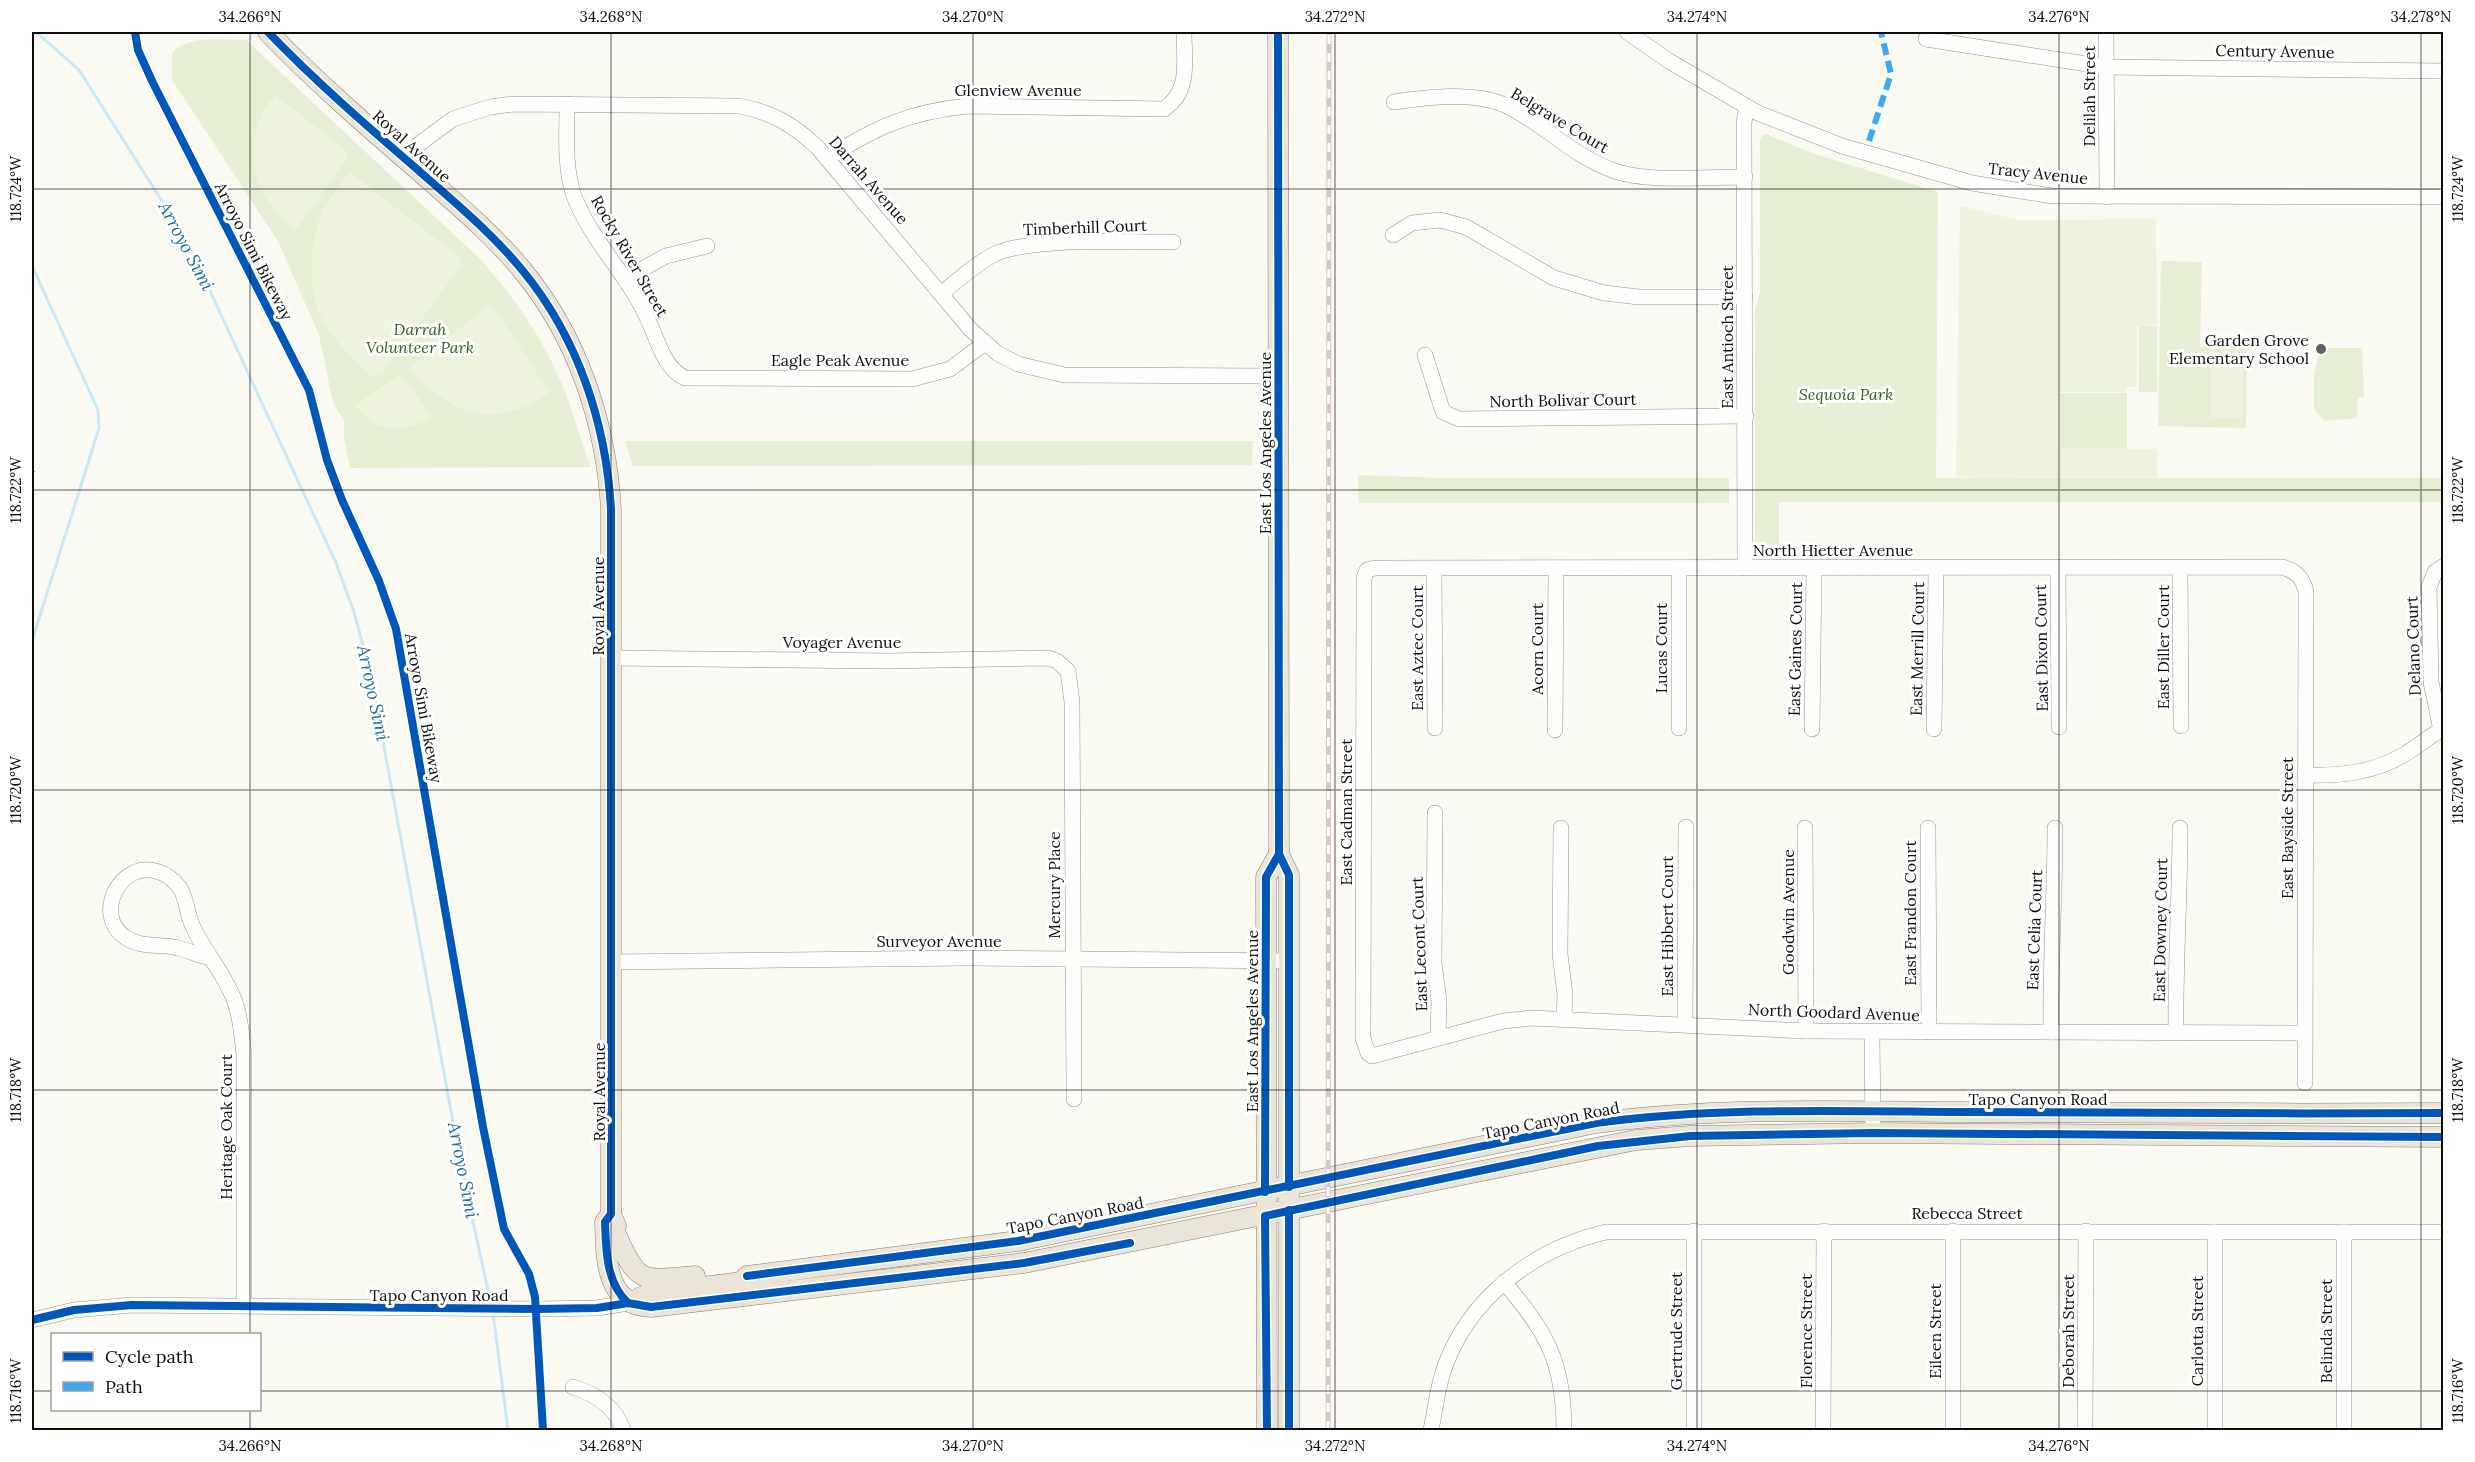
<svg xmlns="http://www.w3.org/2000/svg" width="2475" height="1462" font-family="Lora,serif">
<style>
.green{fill:#e6efd3}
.pitch{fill:#eef3dd}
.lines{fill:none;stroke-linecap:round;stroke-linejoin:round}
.stream{stroke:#cae8f3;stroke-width:3}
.minor-casing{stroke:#949390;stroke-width:16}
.major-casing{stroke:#81817d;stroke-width:21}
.minor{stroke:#fefefd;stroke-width:15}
.major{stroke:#ebe5d9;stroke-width:20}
.rail-casing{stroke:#d6c6c7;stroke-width:5}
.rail{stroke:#fff;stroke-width:3;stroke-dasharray:9;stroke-linecap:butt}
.quiet{stroke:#3fa9f5;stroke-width:6;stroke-dasharray:12 6;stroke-linecap:butt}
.cycleway-casing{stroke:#fff;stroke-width:11}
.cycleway{stroke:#0057b8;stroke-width:8}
.ticks{fill:none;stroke:#0d0d0d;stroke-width:1.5;stroke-opacity:0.45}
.poi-dot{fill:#60605d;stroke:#fff;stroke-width:2}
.labels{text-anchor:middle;stroke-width:6;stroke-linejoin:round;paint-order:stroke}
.street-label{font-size:16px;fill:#0d0d0d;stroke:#fff}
.park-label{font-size:16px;font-style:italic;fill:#346221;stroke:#fff}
.poi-label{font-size:16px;fill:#0d0d0d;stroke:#fff;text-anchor:end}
.water-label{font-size:18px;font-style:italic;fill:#1d6e99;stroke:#fff}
.neatline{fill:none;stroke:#0d0d0d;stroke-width:2}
.ticks-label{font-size:15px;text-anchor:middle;fill:#0d0d0d}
</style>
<rect width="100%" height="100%" fill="#faf9f2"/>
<!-- green -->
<g class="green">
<path d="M246 40 478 257C512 294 540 333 560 380 573 408 579 438 591 467L350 468 344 438V420L333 403 319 335 278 241 172 80V53C188 34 223 41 246 40Z"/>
<polygon points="1766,134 1815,154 1938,192 1936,478 2443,478 2443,502 1779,502 1779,552 1768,552 1755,544 1755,310 1760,292 1760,140 1762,135"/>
<polygon points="2161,261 2202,262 2200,347 2247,348 2246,428 2158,426"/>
<rect x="2139" y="326" width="18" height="66"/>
<polygon points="2320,348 2362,348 2364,397 2358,398 2357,418 2324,421 2314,409 2314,375"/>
<polygon points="2060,393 2127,393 2127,450 2060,449"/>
<polygon points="625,441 1253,441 1252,465 633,466"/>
<polygon points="1358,475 1441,478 1729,478 1729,503 1358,503"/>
</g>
<!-- pitch -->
<g class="pitch">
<path d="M275 95 346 150 348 157 296 230C261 205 241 161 260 119 263 110 270 102 275 95Z"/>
<path d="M349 172 459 256 461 266 382 373 370 376C352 357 331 339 320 315 307 288 310 233 325 207 332 195 341 183 349 172Z"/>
<polygon points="1960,206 2019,220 2156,219 2157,325 2137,326 2136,387 2126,387 2126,392 2059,392 2059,448 2157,449 2157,477 1981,478 1956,476"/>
<path d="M488 306 494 308 550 393C492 430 453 416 409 368Z"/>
<polygon points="2243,355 2243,417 2211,418 2211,356"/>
<path d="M400 374 433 417C403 433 376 435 355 405Z"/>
</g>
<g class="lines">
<!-- stream -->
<g class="stream">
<polyline points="36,32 79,70 186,239 336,563 354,612 370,671 462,1171 491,1304"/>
<polyline points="32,266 98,410 99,428 32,641"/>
<polyline points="493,1313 508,1430"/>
</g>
<!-- minor casing -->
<g class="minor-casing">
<g id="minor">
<polyline points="1627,32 1669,61 1758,113 1842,146 1972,183 2052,196 2444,197"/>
<polyline points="2106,32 2107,197"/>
<polyline points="1926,39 2106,67 2444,71"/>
<path d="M1394 102C1427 97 1475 91 1507 106 1544 124 1573 156 1612 170 1646 183 1708 177 1745 177"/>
<path d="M567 104C567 134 564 167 574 196 591 241 630 277 649 322 659 343 664 368 685 378L912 379 950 369 985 343"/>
<path d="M828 158C875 127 910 112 967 106L1164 109C1191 91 1184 61 1184 32"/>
<path d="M405 159 419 144 453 119 490 107 513 104 739 106C772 112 794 125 818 148L971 330 997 353 1018 364 1064 375 1278 376"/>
<polyline points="1393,235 1412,223 1440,220 1466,227 1554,278 1604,293 1639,297 1745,297"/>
<polyline points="626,278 666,256 707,246"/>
<path d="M941 294C958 280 974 265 993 255 1031 236 1128 243 1173 242"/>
<polyline points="1425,355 1443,412 1459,419 1746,416"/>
<polyline points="1679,568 1679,728"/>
<polyline points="1745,568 1744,122 1747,107"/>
<polyline points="2058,568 2059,727"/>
<polyline points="2180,568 2181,726"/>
<polyline points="1434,569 1435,728"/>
<polyline points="612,658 889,661 1048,658 1057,661 1068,671 1072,702 1074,1099"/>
<polyline points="1812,729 1814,568"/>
<polyline points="1934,729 1936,569"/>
<polyline points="1555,730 1556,568"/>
<polyline points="2441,730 2431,682 2429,587 2435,572 2444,566"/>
<path d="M2305 775C2340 776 2374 773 2405 754 2418 746 2430 736 2444 728"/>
<polyline points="1435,813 1434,964 1439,1000 1438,1037"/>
<polyline points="1561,828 1560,954 1565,995 1564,1018"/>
<polyline points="1805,828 1806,1031"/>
<polyline points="1928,828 1929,1032"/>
<path d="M208 957C197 956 189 950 178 948 160 943 142 949 125 937 92 915 121 858 159 872 168 875 174 880 180 888 187 899 187 915 193 927 205 953 225 974 235 1002 241 1019 242 1037 244 1055V1305"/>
<polyline points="612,962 967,958 1289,961"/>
<polyline points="1685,1024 1686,827"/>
<polyline points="1872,1032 1873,1133"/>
<path d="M2051 1032C2050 964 2055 897 2055 828"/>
<path d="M2176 1032C2175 964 2180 897 2180 828"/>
<path d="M2305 1083C2306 919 2305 755 2306 591 2302 577 2296 571 2282 567L1375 568 1367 570 1364 578 1363 1038 1368 1053 1372 1056 1503 1021 1532 1018 1806 1031 2305 1033"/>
<path d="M1504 1282C1547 1333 1564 1362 1564 1430"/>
<polyline points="32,1320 74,1310 132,1305 537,1309 597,1308 628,1303"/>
<path d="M573 1387C595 1394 616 1407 623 1430"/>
<path d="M1431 1430C1435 1411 1437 1391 1443 1372 1467 1299 1533 1249 1606 1232H2444"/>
<polyline points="1694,1430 1694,1231"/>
<polyline points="1823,1430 1824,1231"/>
<polyline points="1953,1430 1953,1231"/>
<polyline points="2085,1430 2086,1231"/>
<polyline points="2215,1430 2215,1232"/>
<polyline points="2344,1430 2344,1232"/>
</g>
</g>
<!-- major casing -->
<g class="major-casing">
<g id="major">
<path d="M268 32C315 81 367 126 418 170 454 202 492 233 523 271 578 338 606 423 611 509V1214L616 1226"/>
<polyline points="1278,32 1279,854 1289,875 1289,1430"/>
<path d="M611 1214 605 1222C606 1257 605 1306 651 1307L1024 1263 1636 1140 1690 1136 1873 1133 2444 1137"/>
<path d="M617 1236C638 1286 644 1280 695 1276"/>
<path d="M639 1298 648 1294 742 1282 747 1276 1018 1241 1596 1123C1716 1107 1838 1111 1958 1112 2120 1113 2282 1114 2444 1113"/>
<polyline points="1267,1430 1266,877 1279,854"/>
</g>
</g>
<!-- minor -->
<use href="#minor" class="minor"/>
<!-- major -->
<use href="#major" class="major"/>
<!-- rail casing -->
<g class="rail-casing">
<polyline id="rail" points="1328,1430 1329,32"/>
</g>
<!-- rail -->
<use href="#rail" class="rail"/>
<!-- quiet -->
<g class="quiet">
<polyline points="1869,141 1891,74 1881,32"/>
<polyline points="32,472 32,471"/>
</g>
<!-- cycleway casing -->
<g class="cycleway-casing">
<g id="cycleway">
<polyline points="135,32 138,50 153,83 309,390 327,460 342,500 379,581 396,629 483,1127 504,1229 529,1274 535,1297 543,1430"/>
<path d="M268 32C315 81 367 126 418 170 454 202 492 233 523 271 578 338 606 423 611 509V1214L605 1222C606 1250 606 1283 628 1303"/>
<polyline points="1278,32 1279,854 1289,875 1289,1187"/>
<polyline points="1265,1192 1266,877 1279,854"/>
<polyline points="1289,1210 1289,1430"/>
<path d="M747 1276 1018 1241 1596 1123C1716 1107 1838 1111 1958 1112 2120 1113 2282 1114 2444 1113"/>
<polyline points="32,1320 74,1310 132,1305 537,1309 597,1308 628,1303 651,1307 1024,1263 1130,1243"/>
<polyline points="1267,1430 1265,1216 1598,1146 1690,1136 1873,1133 2444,1137"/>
</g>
</g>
<!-- cycleway -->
<use href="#cycleway" class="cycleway"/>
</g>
<!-- ticks -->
<path class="ticks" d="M250 32V1334M611 32V1430M973 32V1430M1335 32V1430M1697 32V1430M2059 32V1430M2421 32V1430M32 189H2444M32 490H2444M32 790H2444M32 1090H2444M32 1391H52M260 1391H2444M250 1410V1430"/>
<!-- markers -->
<circle class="poi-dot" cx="2321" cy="349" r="6"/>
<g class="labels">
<!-- street labels -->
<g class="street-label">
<text transform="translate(2275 51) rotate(1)" y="6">Century Avenue</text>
<text x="1018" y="96">Glenview Avenue</text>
<text transform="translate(2089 96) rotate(-90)" y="6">Delilah Street</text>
<text transform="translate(1560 120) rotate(31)" y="6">Belgrave Court</text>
<text transform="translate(412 146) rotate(42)" y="6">Royal Avenue</text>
<text transform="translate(2038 173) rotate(6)" y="6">Tracy Avenue</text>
<text transform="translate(869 180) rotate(49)" y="6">Darrah Avenue</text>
<text transform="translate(1085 227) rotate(-2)" y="6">Timberhill Court</text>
<text transform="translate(254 251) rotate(63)" y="6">Arroyo Simi Bikeway</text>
<text transform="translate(630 256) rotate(60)" y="6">Rocky River Street</text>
<text transform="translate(1727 337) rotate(-90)" y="6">East Antioch Street</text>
<text x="840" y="366">Eagle Peak Avenue</text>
<text transform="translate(1563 400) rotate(-1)" y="6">North Bolivar Court</text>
<text transform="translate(1265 443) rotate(-90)" y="6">East Los Angeles Avenue</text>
<text x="1833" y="556">North Hietter Avenue</text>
<text transform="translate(598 606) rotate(-90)" y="6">Royal Avenue</text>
<text x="842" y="648">Voyager Avenue</text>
<text transform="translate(2413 646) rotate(-92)" y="6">Delano Court</text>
<text transform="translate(2163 647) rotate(-90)" y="6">East Diller Court</text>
<text transform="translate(1417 648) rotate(-90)" y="6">East Aztec Court</text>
<text transform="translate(1661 648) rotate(-90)" y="6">Lucas Court</text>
<text transform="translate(2041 648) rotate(-91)" y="6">East Dixon Court</text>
<text transform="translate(1537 649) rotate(-90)" y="6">Acorn Court</text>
<text transform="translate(1795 649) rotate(-89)" y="6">East Gaines Court</text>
<text transform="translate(1917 649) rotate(-89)" y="6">East Merrill Court</text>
<text transform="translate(424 708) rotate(80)" y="6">Arroyo Simi Bikeway</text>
<text transform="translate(1346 812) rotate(-90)" y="6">East Cadman Street</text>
<text transform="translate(2287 828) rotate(-90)" y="6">East Bayside Street</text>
<text transform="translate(1054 885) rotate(-90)" y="6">Mercury Place</text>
<text transform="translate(1788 912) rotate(-90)" y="6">Goodwin Avenue</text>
<text transform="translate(1910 913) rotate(-90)" y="6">East Frandon Court</text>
<text transform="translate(1667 926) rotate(-90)" y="6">East Hibbert Court</text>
<text transform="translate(2034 930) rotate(-88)" y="6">East Celia Court</text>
<text transform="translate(2160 930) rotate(-89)" y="6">East Downey Court</text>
<text x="939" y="947">Surveyor Avenue</text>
<text transform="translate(1419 944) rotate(-92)" y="6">East Lecont Court</text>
<text transform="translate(1834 1012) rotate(2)" y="6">North Goodard Avenue</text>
<text transform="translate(1252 1021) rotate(-90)" y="6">East Los Angeles Avenue</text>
<text transform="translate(599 1092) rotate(-90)" y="6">Royal Avenue</text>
<text x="2038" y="1105">Tapo Canyon Road</text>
<text transform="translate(1551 1120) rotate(-11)" y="6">Tapo Canyon Road</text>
<text transform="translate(226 1127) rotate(-90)" y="6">Heritage Oak Court</text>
<text x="1967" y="1219">Rebecca Street</text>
<text transform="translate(1075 1215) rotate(-11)" y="6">Tapo Canyon Road</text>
<text x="439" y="1301">Tapo Canyon Road</text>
<text transform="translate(1676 1331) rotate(-90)" y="6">Gertrude Street</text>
<text transform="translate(1806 1331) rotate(-90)" y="6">Florence Street</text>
<text transform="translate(1935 1331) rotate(-90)" y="6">Eileen Street</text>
<text transform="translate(2068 1331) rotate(-90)" y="6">Deborah Street</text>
<text transform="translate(2197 1331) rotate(-90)" y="6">Carlotta Street</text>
<text transform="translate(2326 1331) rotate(-90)" y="6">Belinda Street</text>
</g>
<!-- park labels -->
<g class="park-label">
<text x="420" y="335">Darrah<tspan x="420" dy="18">Volunteer Park</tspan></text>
<text x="1846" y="400">Sequoia Park</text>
</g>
<!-- poi labels -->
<g class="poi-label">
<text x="2309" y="346">Garden Grove<tspan x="2309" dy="18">Elementary School</tspan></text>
</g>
<!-- water labels -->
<g class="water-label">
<text transform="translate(186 246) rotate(62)" y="6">Arroyo Simi</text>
<text transform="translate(373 693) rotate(78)" y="6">Arroyo Simi</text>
<text transform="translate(463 1170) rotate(79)" y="6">Arroyo Simi</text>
</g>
</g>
<!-- border -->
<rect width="2475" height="1462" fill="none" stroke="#ffffff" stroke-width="66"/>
<!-- legend -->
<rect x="51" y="1333" width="210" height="78" fill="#ffffff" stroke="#9e9e9e" stroke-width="1.5"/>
<rect x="63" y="1352" width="30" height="9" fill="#0057b8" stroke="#9e9e9e" stroke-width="1.5"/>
<text x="105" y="1363" font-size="18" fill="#0d0d0d">Cycle path</text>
<rect x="63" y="1382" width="30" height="9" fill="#3fa9f5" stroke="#9e9e9e" stroke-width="1.5"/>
<text x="105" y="1393" font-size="18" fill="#0d0d0d">Path</text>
<rect x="33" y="33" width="2409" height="1396" class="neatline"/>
<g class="ticks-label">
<text x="250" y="22">34.266°N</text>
<text x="611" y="22">34.268°N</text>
<text x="973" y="22">34.270°N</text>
<text x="1335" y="22">34.272°N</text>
<text x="1697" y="22">34.274°N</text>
<text x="2059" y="22">34.276°N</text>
<text x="2421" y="22">34.278°N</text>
<text transform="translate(2458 189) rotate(-90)" y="5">118.724°W</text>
<text transform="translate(16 189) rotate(-90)" y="5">118.724°W</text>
<text transform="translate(2458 490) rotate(-90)" y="5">118.722°W</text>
<text transform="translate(16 490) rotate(-90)" y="5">118.722°W</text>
<text transform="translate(2458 790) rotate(-90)" y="5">118.720°W</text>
<text transform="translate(16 790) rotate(-90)" y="5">118.720°W</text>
<text transform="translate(2458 1090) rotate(-90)" y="5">118.718°W</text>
<text transform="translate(16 1090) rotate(-90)" y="5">118.718°W</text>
<text transform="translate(16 1391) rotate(-90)" y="5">118.716°W</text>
<text transform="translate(2458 1391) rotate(-90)" y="5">118.716°W</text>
<text x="250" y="1451">34.266°N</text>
<text x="611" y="1451">34.268°N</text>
<text x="973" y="1451">34.270°N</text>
<text x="1335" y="1451">34.272°N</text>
<text x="1697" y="1451">34.274°N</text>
<text x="2059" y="1451">34.276°N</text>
</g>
</svg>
